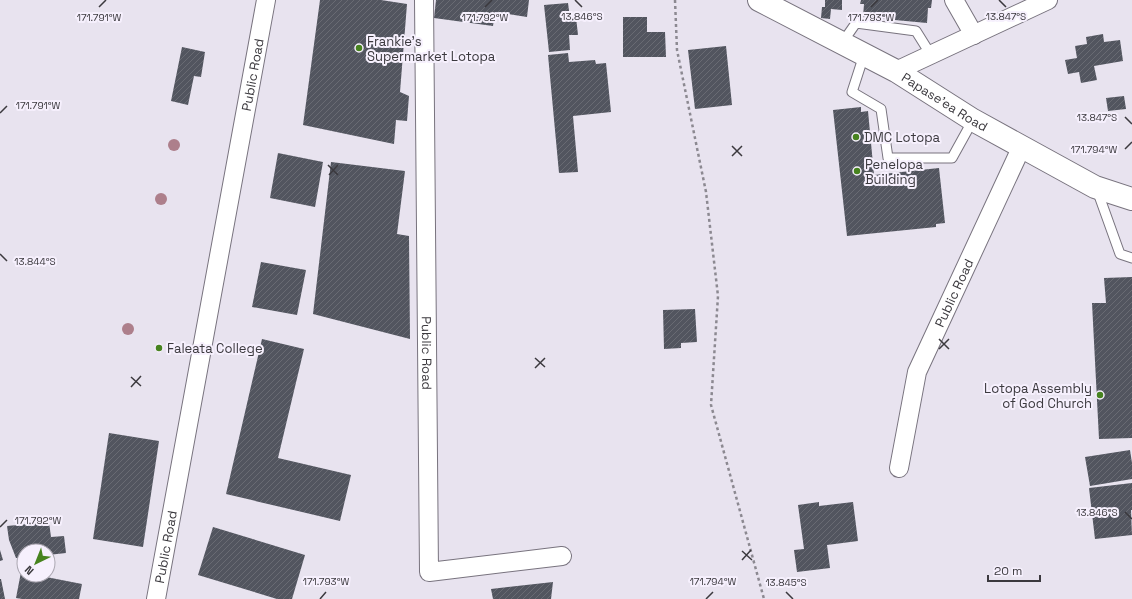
<svg xmlns="http://www.w3.org/2000/svg" width="1132" height="599" font-family="'Space Grotesk',sans-serif">
<style>
.building{fill:url(#building-hatch)}
.lines{fill:none;stroke-linecap:round;stroke-linejoin:round}
.service-casing{stroke:#78737e;stroke-width:11}
.minor-casing{stroke:#78737e;stroke-width:20}
.secondary-casing{stroke:#78737e;stroke-width:24}
.path{stroke:#8c8991;stroke-width:2.5;stroke-dasharray:3 3;stroke-linecap:butt}
.service{stroke:#fff;stroke-width:9}
.minor{stroke:#fff;stroke-width:18}
.secondary{stroke:#fff;stroke-width:22}
.tree{fill:#ad7f8b}
.ticks{fill:none;stroke:#3b393e;stroke-width:1.5}
.poi-dot{fill:#47831f;stroke:#f6f0fd;stroke-width:1.5}
.labels{text-anchor:middle;stroke-width:4;stroke-linejoin:round;paint-order:stroke}
.poi-label{font-size:13px;fill:#3b393e;stroke:#f6f0fd;text-anchor:start}
.street-label{font-size:13px;fill:#3b393e;stroke:#f6f0fd}
.ticks-label{font-size:10px;text-anchor:middle;fill:#3b393e;stroke:#f6f0fd;stroke-width:4;stroke-linejoin:round;paint-order:stroke}
</style>
<defs>
<pattern id="building-hatch" width="6" height="6" patternUnits="userSpaceOnUse"><rect width="6" height="6" fill="#52555f"/><path d="M-1 1l2-2M0 6l6-6M5 7l2-2" fill="none" stroke="#696b73"/></pattern>
</defs>
<rect width="100%" height="100%" fill="#e8e3ef"/>
<!-- building -->
<g class="building">
<polygon points="320,0 381,0 407,4 400,92 409,96 407,121 396,120 394,144 303,125"/>
<polygon points="436,0 529,0 527,17 495,12 493,26 434,18"/>
<polygon points="825,0 842,0 842,10 831,9 830,19 821,18 822,7 825,7"/>
<polygon points="861,0 932,0 931,8 928,8 927,23 863,17 864,4 860,4"/>
<polygon points="568,3 570,18 576,17 578,35 569,35 570,50 549,52 544,5"/>
<polygon points="623,17 647,17 647,32 665,32 666,57 623,57"/>
<polygon points="1103,34 1104,42 1120,40 1123,61 1094,66 1097,80 1081,83 1079,72 1068,74 1065,60 1077,58 1075,46 1087,44 1086,37"/>
<polygon points="726,46 732,105 695,109 688,50"/>
<polygon points="182,47 205,52 201,77 194,76 188,105 171,101"/>
<polygon points="568,53 569,62 595,60 596,64 606,63 611,112 573,116 578,172 559,173 548,55"/>
<polygon points="1124,96 1126,109 1108,111 1106,98"/>
<polygon points="861,107 861,112 868,111 874,175 939,168 945,223 936,224 936,227 847,236 833,110"/>
<polygon points="278,153 323,162 315,207 270,198"/>
<polygon points="331,162 405,171 397,234 409,236 410,339 313,314"/>
<polygon points="261,262 306,270 297,315 252,307"/>
<polygon points="1132,277 1132,438 1099,439 1092,303 1106,303 1104,278"/>
<polygon points="695,309 697,342 681,343 681,348 664,349 663,310"/>
<polygon points="262,339 304,349 278,458 351,475 340,521 226,494"/>
<polygon points="109,433 159,441 143,547 93,539"/>
<polygon points="1130,450 1132,463 1132,479 1090,486 1085,457"/>
<polygon points="1132,483 1132,510 1131,510 1132,535 1095,539 1089,488"/>
<polygon points="819,502 819,506 853,502 858,541 827,545 830,568 797,572 794,550 804,549 798,505"/>
<polygon points="49,522 51,537 64,536 66,553 48,555 48,551 24,551 24,558 16,558 9,540 7,526"/>
<polygon points="213,527 305,555 292,599 277,599 198,575"/>
<polygon points="0,550 3,560 0,561"/>
<polygon points="21,572 24,572 24,575 36,575 82,584 79,599 22,599 16,598"/>
<polygon points="0,579 1,579 5,599 0,599"/>
<polygon points="553,582 551,599 493,599 491,589"/>
</g>
<g class="lines">
<!-- service casing -->
<g class="service-casing">
<g id="service">
<polyline points="842,43 856,23 916,31 931,55"/>
<polyline points="864,55 852,92 881,109 888,158 952,158 973,120"/>
<polyline points="1097,190 1120,254 1132,258"/>
</g>
</g>
<!-- minor casing -->
<g class="minor-casing">
<g id="minor">
<path id="s1" d="M424 0 429 572 562 556"/>
<polyline points="954,0 974,35"/>
<polyline points="896,71 1048,0"/>
<path id="s2" d="M899 468 917 372 1022 146"/>
<path id="s3" d="M156 599 266 0"/>
</g>
</g>
<!-- secondary casing -->
<g class="secondary-casing">
<g id="secondary">
<path id="s4" d="M759 0 896 71 973 120 1095 187 1132 199"/>
</g>
</g>
<!-- path -->
<polyline class="path" points="675,0 677,50 706,192 718,296 711,405 764,599"/>
<!-- service -->
<use href="#service" class="service"/>
<!-- minor -->
<use href="#minor" class="minor"/>
<!-- secondary -->
<use href="#secondary" class="secondary"/>
</g>
<!-- trees -->
<g class="tree">
<circle cx="174" cy="145" r="6"/>
<circle cx="161" cy="199" r="6"/>
<circle cx="128" cy="329" r="6"/>
</g>
<!-- ticks -->
<path class="ticks" d="M575 0 582 7M999 0 1006 7M99 7 106 0M485 7 492 0M871 7 878 0M0 113 7 106M1125 117 1132 124M732 146 742 156M1125 149 1132 142M732 156 742 146M328 165 338 175M329 175 338 165M0 254 7 261M939 339 949 349M939 349 949 339M535 358 545 367M535 368 545 358M131 377 141 386M131 387 141 376M1125 512 1132 519M0 527 7 520M742 551 752 560M742 560 751 550M786 592 793 599M320 599 326 592M706 599 713 592"/>
<!-- markers -->
<g class="poi-dot">
<circle cx="359" cy="48" r="4"/>
<circle cx="856" cy="137" r="4"/>
<circle cx="857" cy="171" r="4"/>
<circle cx="159" cy="348" r="4"/>
<circle cx="1100" cy="395" r="4"/>
</g>
<g class="labels">
<!-- poi labels -->
<g class="poi-label">
<text x="367" y="46">Frankie's<tspan x="367" dy="15">Supermarket Lotopa</tspan></text>
<text x="864" y="142">DMC Lotopa</text>
<text x="865" y="169">Penelopa<tspan x="865" dy="15">Building</tspan></text>
<text x="167" y="353">Faleata College</text>
<text x="1092" y="393" text-anchor="end">Lotopa Assembly<tspan x="1092" dy="15">of God Church</tspan></text>
</g>
<!-- street labels -->
<g class="street-label">
<text dy="5" stroke="none"><textPath href="#s3" startOffset="533">Public Road</textPath></text>
<text dy="5" stroke="none"><textPath href="#s4" startOffset="212">Papase'ea Road</textPath></text>
<text dy="5" stroke="none"><textPath href="#s2" startOffset="185">Public Road</textPath></text>
<text dy="5" stroke="none"><textPath href="#s1" startOffset="353">Public Road</textPath></text>
<text dy="5" stroke="none"><textPath href="#s3" startOffset="53">Public Road</textPath></text>
</g>
</g>
<g class="ticks-label">
<text x="582" y="20">13.846°S</text>
<text x="1006" y="20">13.847°S</text>
<text x="99" y="21">171.791°W</text>
<text x="485" y="21">171.792°W</text>
<text x="871" y="21">171.793°W</text>
<text x="38" y="109">171.791°W</text>
<text x="1097" y="121">13.847°S</text>
<text x="1094" y="153">171.794°W</text>
<text x="35" y="265">13.844°S</text>
<text x="1097" y="516">13.846°S</text>
<text x="38" y="524">171.792°W</text>
<text x="326" y="585">171.793°W</text>
<text x="713" y="585">171.794°W</text>
<text x="786" y="586">13.845°S</text>
</g>
<!-- north arrow -->
<g transform="translate(36 563) rotate(223)"><circle r="19" fill="#f6f0fd" stroke="#aba7b1"/>
<path d="M0-3L7 15L0 10L-7 15Z" fill="#47831f"/>
<text y="-6" font-size="11" font-weight="bold" text-anchor="middle" fill="#3b393e">N</text>
</g>
<!-- scale -->
<path d="M988 575v6h52v-6" fill="none" stroke="#3b393e" stroke-width="2"/>
<text x="994" y="575" font-size="12" fill="#3b393e" stroke="#f6f0fd" stroke-width="3" paint-order="stroke">20 m</text>
</svg>
